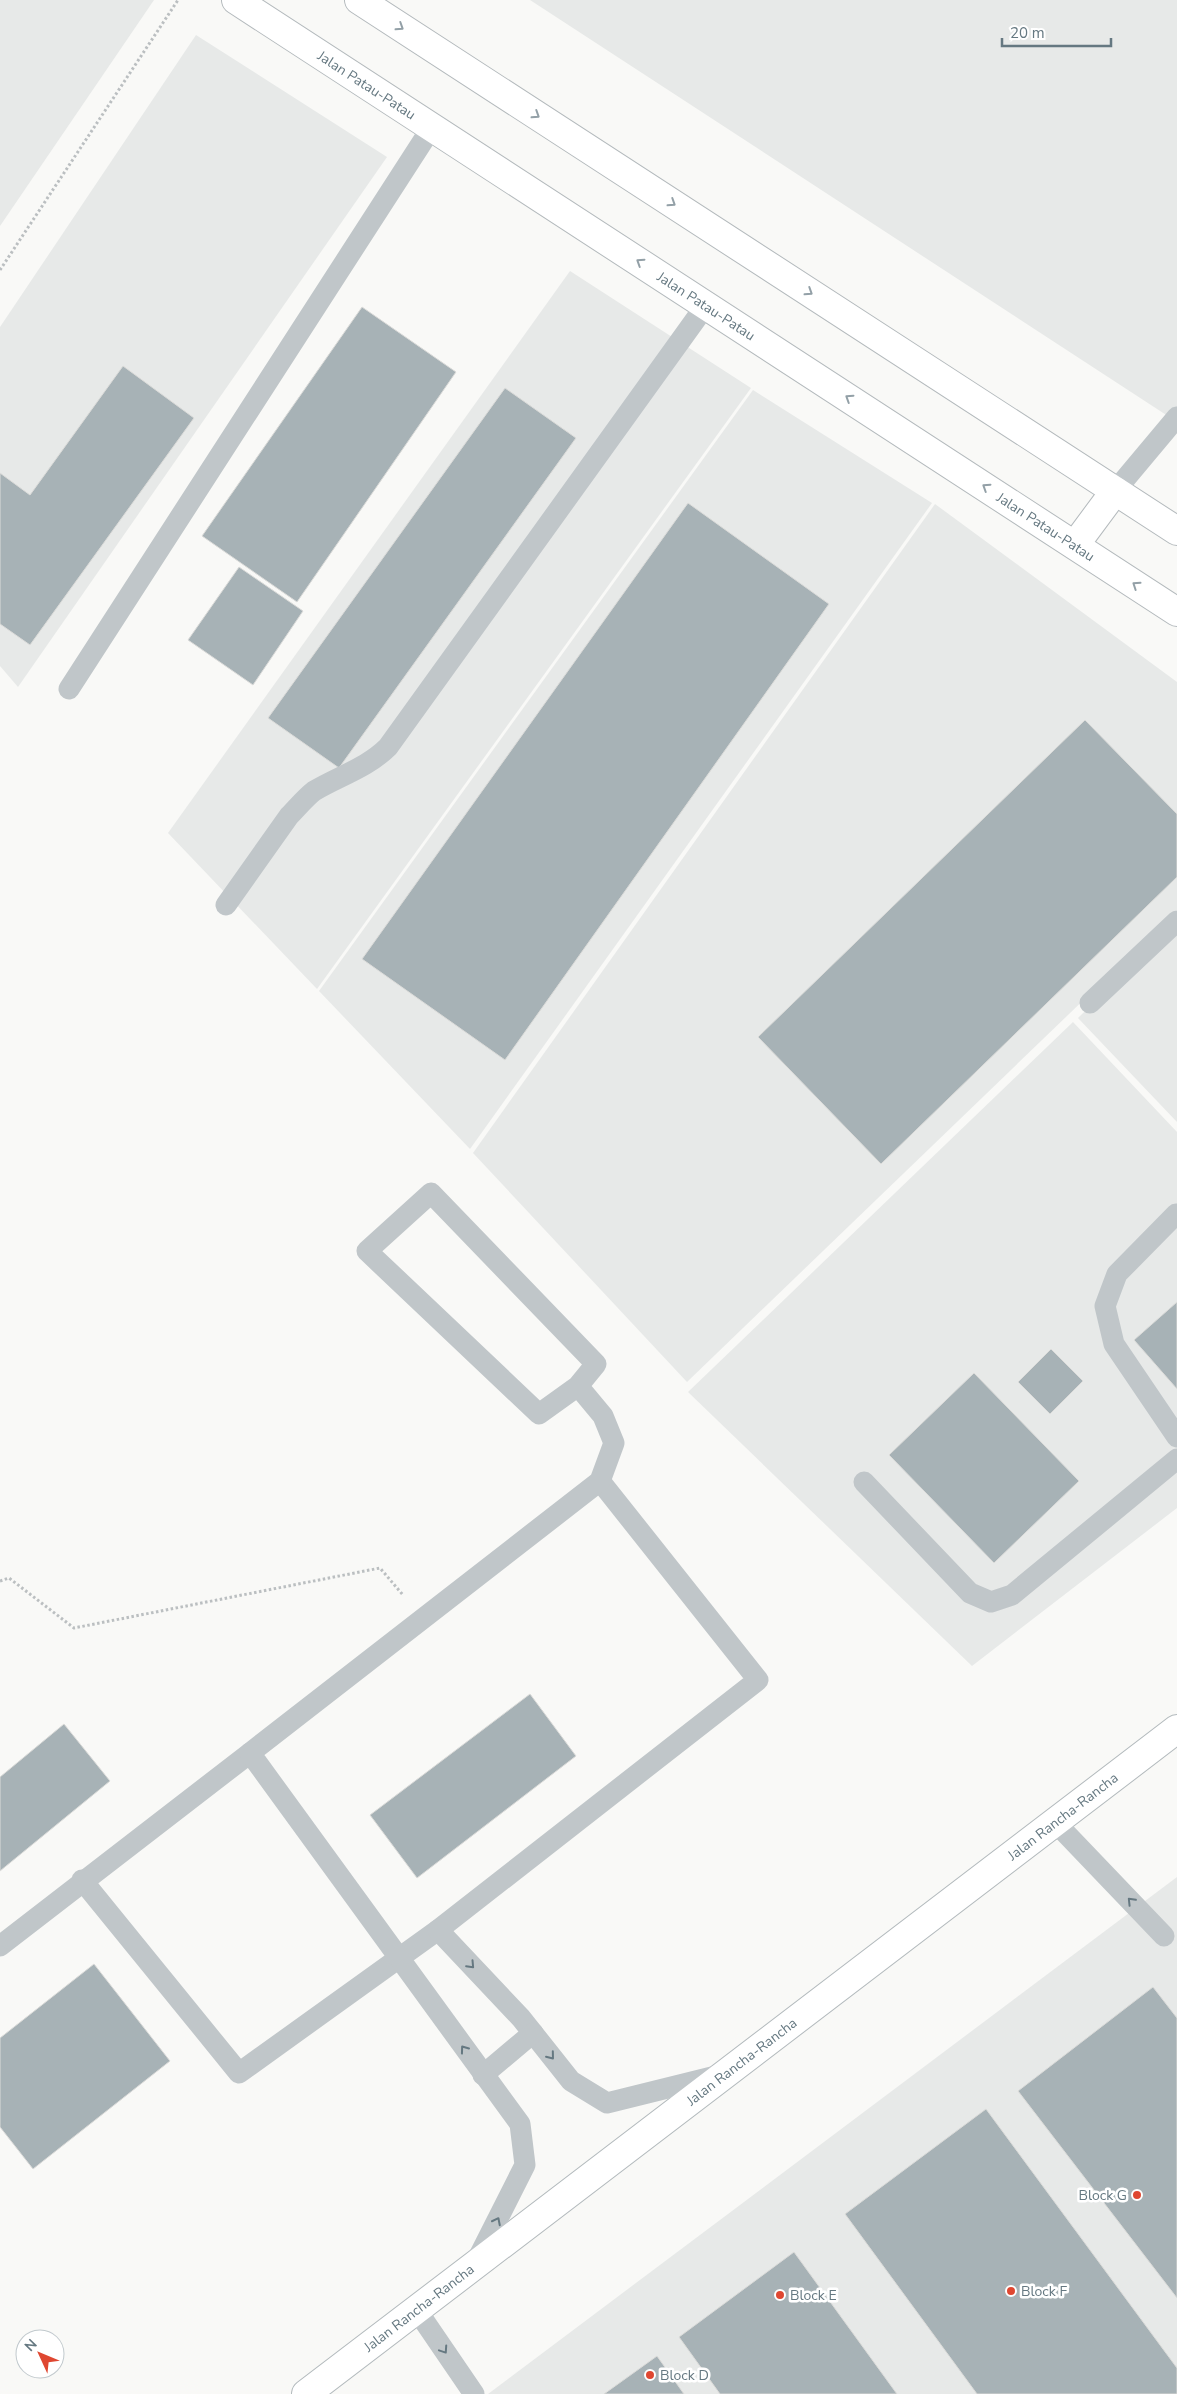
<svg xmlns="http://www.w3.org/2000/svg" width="1177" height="2394" font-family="'Nunito Sans',sans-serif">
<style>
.built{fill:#e7e9e8}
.building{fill:#a7b2b6;stroke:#dbdbd9}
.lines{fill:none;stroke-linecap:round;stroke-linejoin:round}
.secondary-casing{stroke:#b3babd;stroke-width:30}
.primary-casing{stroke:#b4babd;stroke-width:30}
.path{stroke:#bbbfc1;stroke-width:3;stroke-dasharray:2.5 2.5;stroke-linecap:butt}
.lane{stroke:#c0c6c9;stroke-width:21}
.secondary{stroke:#fff;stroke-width:28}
.primary{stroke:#fff;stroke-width:28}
.oneway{stroke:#93a0a7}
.oneway2{stroke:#657881}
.poi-dot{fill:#df4731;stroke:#fff;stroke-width:2}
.labels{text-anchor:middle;stroke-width:5;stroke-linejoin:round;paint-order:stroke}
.street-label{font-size:14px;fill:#657881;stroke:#fff}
.poi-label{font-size:14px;fill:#657881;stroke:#fff;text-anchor:start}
</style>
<rect width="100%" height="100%" fill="#f9f9f7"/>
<!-- built -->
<g class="built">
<polygon points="0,0 154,0 0,226"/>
<polygon points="530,0 1177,0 1177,422"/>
<polygon points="196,35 387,157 18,687 0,666 0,327"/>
<polygon points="570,271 751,388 317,989 168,833"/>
<polygon points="753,390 932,503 470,1149 319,991"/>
<polygon points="935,504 1177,682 1177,910 687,1382 473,1153"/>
<polygon points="1177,921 1177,1122 1078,1018"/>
<polygon points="1073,1022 1177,1132 1177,1508 972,1666 688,1392"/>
<polygon points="1177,1877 1177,2394 488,2394"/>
</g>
<!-- building -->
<g class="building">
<polygon points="362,307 456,372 297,602 202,536"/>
<polygon points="123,366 194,418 30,645 0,624 0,473 30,495"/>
<polygon points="505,388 576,438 339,768 268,718"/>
<polygon points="688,503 829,604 505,1060 362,959"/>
<polygon points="239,567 303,611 253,685 188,640"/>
<polygon points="1085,720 1177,814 1177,877 881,1164 758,1037"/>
<polygon points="1177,1302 1177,1389 1134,1340"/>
<polygon points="1051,1349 1083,1381 1050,1414 1018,1382"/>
<polygon points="974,1373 1079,1481 994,1563 889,1455"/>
<polygon points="530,1694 576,1756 417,1878 370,1815"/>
<polygon points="64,1724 110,1781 0,1871 0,1777"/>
<polygon points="94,1964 170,2061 33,2169 0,2127 0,2038"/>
<polygon points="1153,1987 1177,2018 1177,2298 1018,2091"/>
<polygon points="986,2109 1177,2368 1177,2394 977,2394 845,2214"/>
<polygon points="794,2252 897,2394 720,2394 679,2337"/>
<polygon points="657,2356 684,2394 604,2394"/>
</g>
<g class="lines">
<!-- secondary casing -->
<g class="secondary-casing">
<g id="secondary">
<path id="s1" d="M306 2394 1177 1729"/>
</g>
</g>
<!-- primary casing -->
<g class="primary-casing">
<g id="primary">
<path id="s2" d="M236 0 1177 612"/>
<polyline points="359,0 1177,531"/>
<polyline points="1075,545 1115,491"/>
</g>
</g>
<!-- path -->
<g class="path">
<polyline points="0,270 178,0"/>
<polyline points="0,1581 9,1578 74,1628 380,1568 403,1595"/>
</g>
<!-- lane -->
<g class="lane">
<polyline points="1115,491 1177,417"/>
<polyline points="69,689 432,127"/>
<path d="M226 905 289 816C297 808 305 798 314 791 339 776 367 768 388 747L706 305"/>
<polyline points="1090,1003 1177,921"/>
<polyline points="1176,1214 1117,1274 1105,1306 1114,1344 1177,1437"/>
<polyline points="864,1482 970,1593 991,1602 1012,1595 1177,1459"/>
<polyline points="1054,1821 1164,1936"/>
<polyline points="82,1880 239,2073 438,1930 758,1680 600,1481"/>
<polyline points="438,1930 521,2018 571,2081 607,2103 720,2075"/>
<polyline points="0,1946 250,1753"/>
<polyline points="483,2075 533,2033"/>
<polyline points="476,2262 525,2165 520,2124 250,1753 600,1481 614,1443 603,1416 578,1386 596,1364 431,1193 367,1251 539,1414 578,1386"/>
<polyline points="416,2309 474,2394"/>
</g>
<!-- secondary -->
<use href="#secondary" class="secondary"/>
<!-- primary -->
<use href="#primary" class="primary"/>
</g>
<!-- one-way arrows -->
<defs><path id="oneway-chevron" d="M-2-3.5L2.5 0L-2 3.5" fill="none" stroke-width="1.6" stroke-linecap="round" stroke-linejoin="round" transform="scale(1.25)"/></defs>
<g class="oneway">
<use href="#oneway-chevron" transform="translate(400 27) rotate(33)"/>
<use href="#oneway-chevron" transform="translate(536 115) rotate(33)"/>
<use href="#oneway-chevron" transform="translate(672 203) rotate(33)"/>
<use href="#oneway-chevron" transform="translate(640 262) rotate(-147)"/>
<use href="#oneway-chevron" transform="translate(809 292) rotate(33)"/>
<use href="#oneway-chevron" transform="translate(849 398) rotate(-147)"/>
<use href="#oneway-chevron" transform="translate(986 487) rotate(-147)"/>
<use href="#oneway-chevron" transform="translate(1136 585) rotate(-146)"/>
</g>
<g class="oneway2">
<use href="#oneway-chevron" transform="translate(1131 1901) rotate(-134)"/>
<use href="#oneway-chevron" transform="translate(471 1965) rotate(47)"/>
<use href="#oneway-chevron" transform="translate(464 2049) rotate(-126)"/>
<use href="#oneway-chevron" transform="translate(551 2056) rotate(51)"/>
<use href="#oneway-chevron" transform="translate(497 2221) rotate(-63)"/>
<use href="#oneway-chevron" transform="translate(444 2350) rotate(56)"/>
</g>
<!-- markers -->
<g class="poi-dot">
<circle cx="1137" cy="2195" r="5"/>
<circle cx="1011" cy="2291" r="5"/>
<circle cx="780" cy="2295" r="5"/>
<circle cx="650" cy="2375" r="5"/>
</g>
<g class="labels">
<!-- street labels -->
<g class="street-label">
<text dy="5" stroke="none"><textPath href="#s2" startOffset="156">Jalan Patau-Patau</textPath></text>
<text dy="5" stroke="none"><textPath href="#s2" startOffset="561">Jalan Patau-Patau</textPath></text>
<text dy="5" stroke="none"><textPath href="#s2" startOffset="966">Jalan Patau-Patau</textPath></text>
<text dy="5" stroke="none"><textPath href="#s1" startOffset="952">Jalan Rancha-Rancha</textPath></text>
<text dy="5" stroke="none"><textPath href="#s1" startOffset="548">Jalan Rancha-Rancha</textPath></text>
<text dy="5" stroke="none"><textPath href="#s1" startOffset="142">Jalan Rancha-Rancha</textPath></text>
</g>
<!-- poi labels -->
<g class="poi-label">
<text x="1127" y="2200" text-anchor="end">Block G</text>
<text x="1021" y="2296">Block F</text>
<text x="790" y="2300">Block E</text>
<text x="660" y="2380">Block D</text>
</g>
</g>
<!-- north arrow -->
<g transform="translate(40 2354) rotate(314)"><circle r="24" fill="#ffffff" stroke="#c1c9cd"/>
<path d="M0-4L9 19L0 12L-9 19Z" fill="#df4731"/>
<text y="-8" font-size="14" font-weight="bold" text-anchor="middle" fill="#657881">N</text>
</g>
<!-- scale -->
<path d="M1002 38v8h109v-8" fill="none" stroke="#657881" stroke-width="2.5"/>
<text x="1010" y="38" font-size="15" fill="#657881" stroke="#ffffff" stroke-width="4" paint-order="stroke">20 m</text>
</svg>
